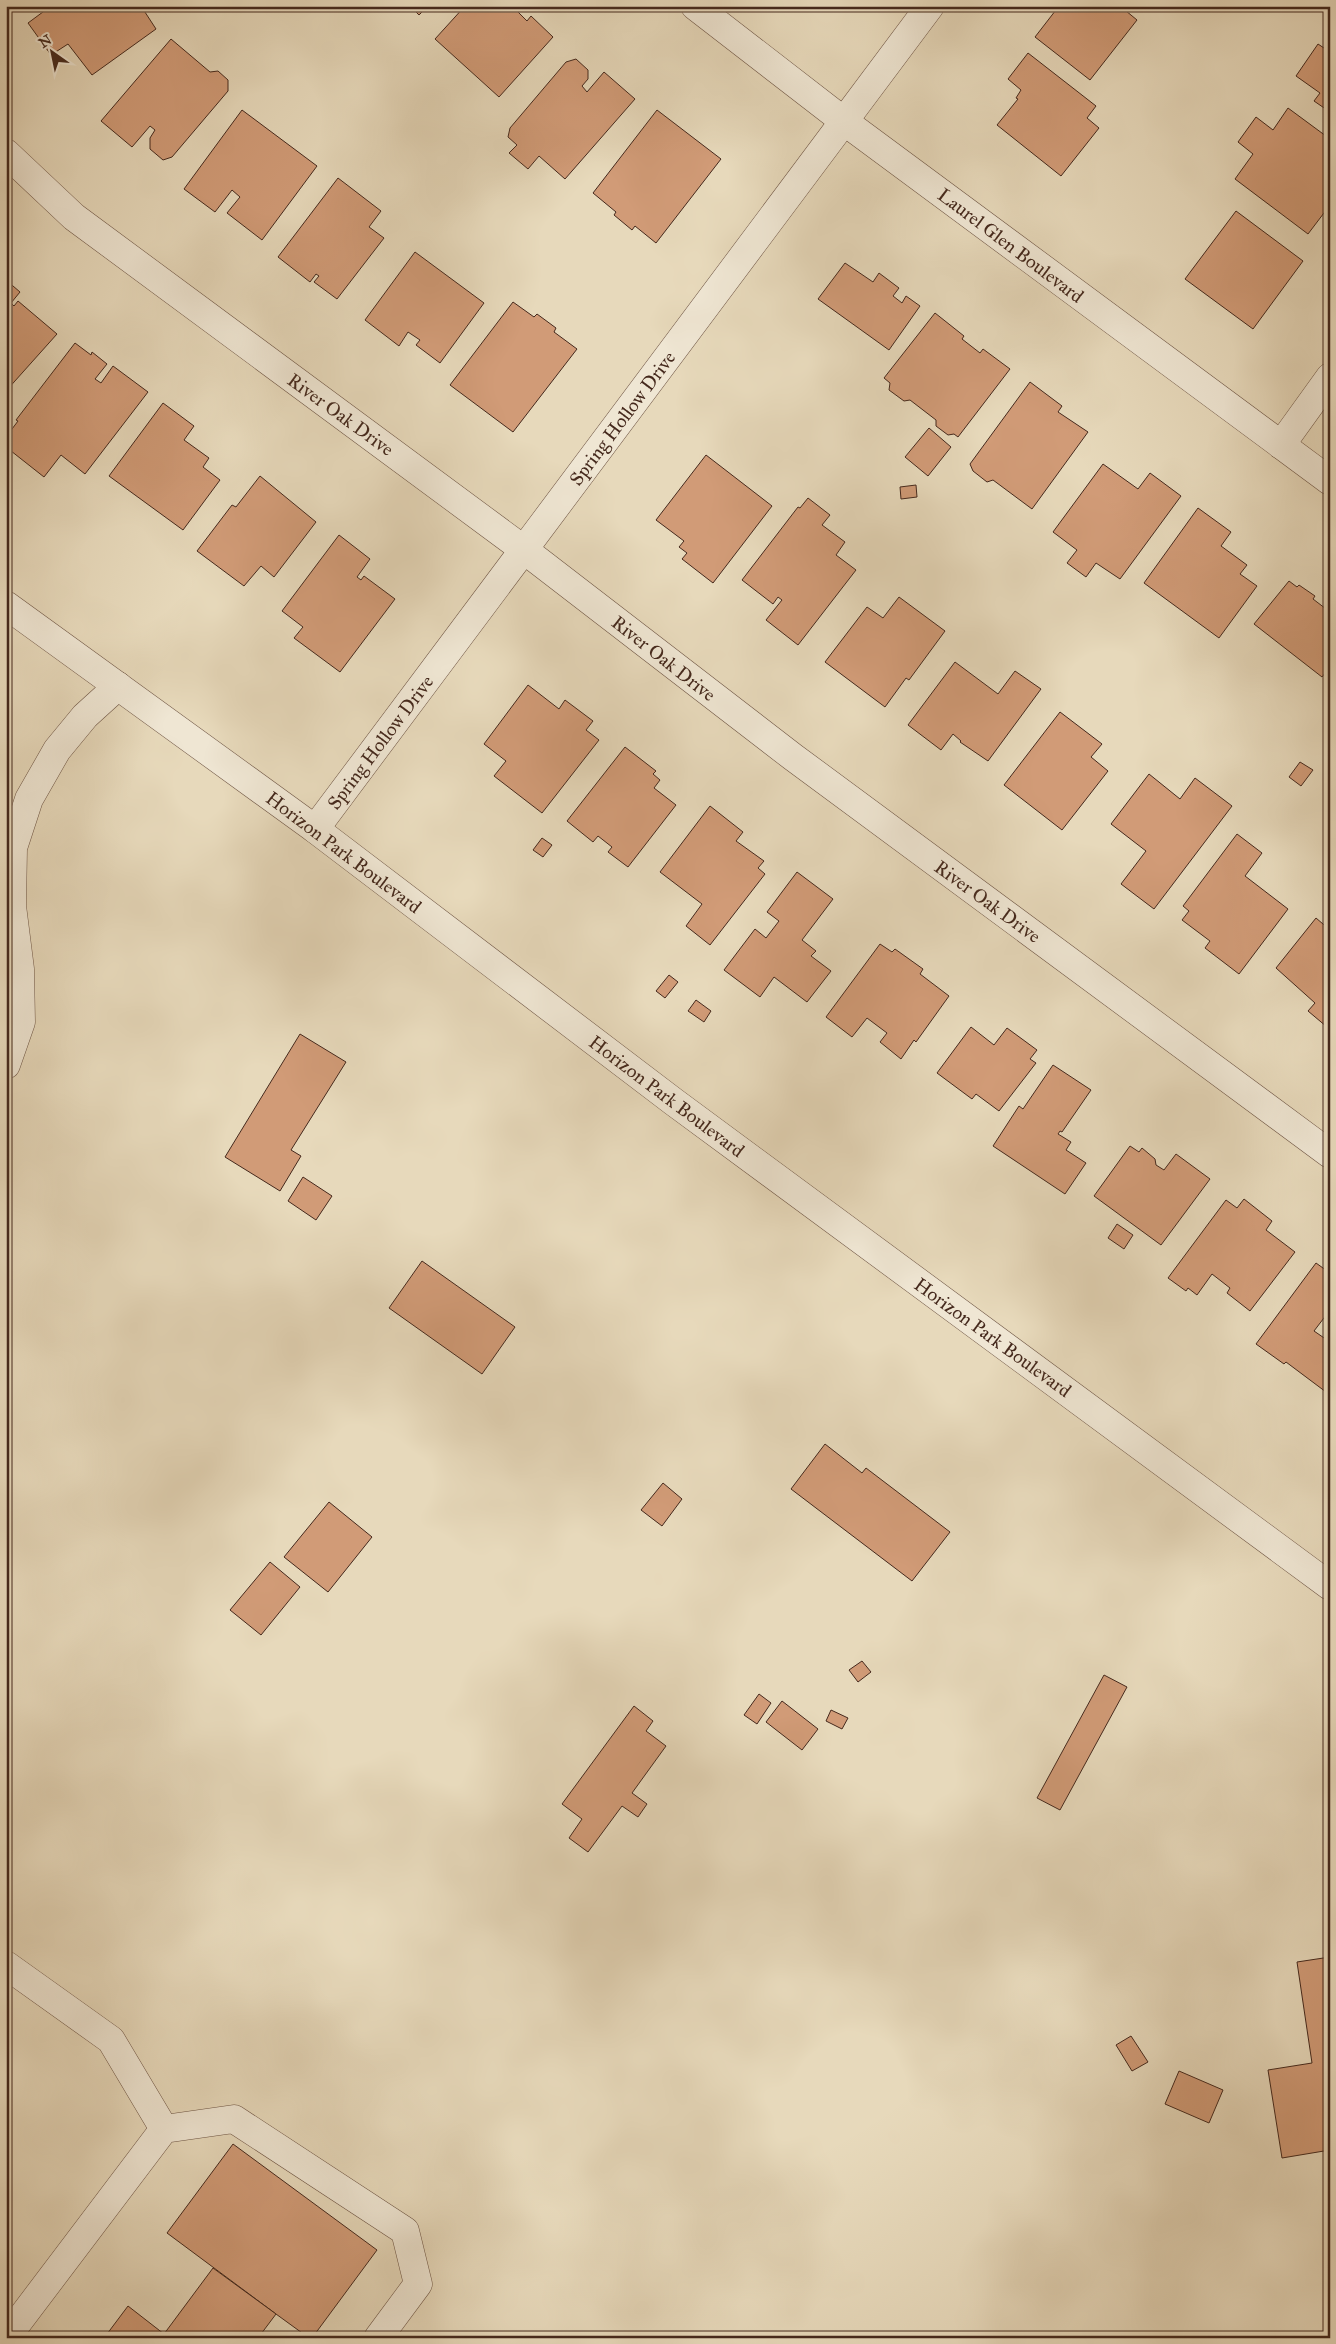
<svg xmlns="http://www.w3.org/2000/svg" width="1336" height="2344" font-family="'IM FELL Great Primer',serif">
<style>
.building{fill:#d19b77;stroke:#45291d}
.lines{fill:none;stroke-linecap:round;stroke-linejoin:round}
.minor-casing{stroke:#6e5544;stroke-width:29}
.minor{stroke:#efe6d3;stroke-width:28}
.labels{text-anchor:middle;stroke-width:4.5;stroke-linejoin:round;paint-order:stroke}
.street-label{font-size:19px;fill:#45291d;stroke:#efe6d3}
</style>
<rect width="100%" height="100%" fill="#e7d9bb"/>
<filter id="stains"><feTurbulence type="fractalNoise" baseFrequency=".004" numOctaves="4"/><feColorMatrix values="0 0 0 0 .2 0 0 0 0 .09 0 0 0 0 .02 0 0 0 .5 -.17"/></filter>
<radialGradient id="worn" r=".72"><stop offset=".6" stop-color="#630" stop-opacity="0"/><stop offset="1" stop-color="#630" stop-opacity=".3"/></radialGradient>
<!-- building -->
<g class="building">
<polygon points="51,6 141,6 156,29 92,75 68,44 51,55 28,23"/>
<polygon points="410,6 428,6 419,15"/>
<polygon points="465,6 523,6 518,12 527,21 531,16 553,37 499,97 435,39"/>
<polygon points="1059,6 1120,6 1137,20 1090,80 1035,37"/>
<polygon points="171,39 210,72 218,71 228,80 228,91 172,157 163,160 150,149 150,138 155,130 150,126 132,147 101,121"/>
<polygon points="1318,44 1330,52 1330,112 1314,101 1320,93 1296,76"/>
<polygon points="1028,53 1096,106 1087,118 1099,128 1061,176 997,125 1018,99 1016,98 1021,90 1008,79"/>
<polygon points="576,59 588,70 588,79 582,86 587,92 604,72 635,99 565,179 539,156 528,169 509,153 517,145 508,137 510,128 566,62"/>
<polygon points="1288,108 1330,139 1330,205 1308,234 1235,179 1253,154 1238,142 1256,117 1273,130"/>
<polygon points="242,110 317,166 262,240 227,213 240,197 232,190 215,212 184,189"/>
<polygon points="657,110 721,159 656,243 635,226 632,230 614,215 616,212 593,193"/>
<polygon points="338,178 381,211 369,227 384,238 337,299 314,282 319,276 316,274 310,282 278,257"/>
<polygon points="1236,211 1303,261 1253,329 1185,279"/>
<polygon points="415,252 484,303 440,363 416,345 420,340 408,332 399,346 365,320"/>
<polygon points="845,263 873,282 879,273 899,288 893,296 902,303 906,296 920,306 889,350 818,299"/>
<polygon points="6,280 20,292 11,303 14,306 18,301 57,334 6,391"/>
<polygon points="513,302 534,317 537,314 556,328 554,332 577,349 513,432 450,385"/>
<polygon points="935,313 964,336 962,339 980,353 983,349 1010,369 958,437 954,434 948,435 936,426 936,420 910,400 904,401 889,390 890,383 884,378"/>
<polygon points="75,343 91,355 92,352 107,364 95,379 101,383 113,366 148,392 85,474 61,455 44,477 6,447 6,437 18,421 16,420"/>
<polygon points="1030,382 1062,406 1058,412 1088,432 1032,509 993,480 987,482 973,471 970,464"/>
<polygon points="163,403 194,426 184,440 209,458 203,467 220,480 183,530 109,476"/>
<polygon points="929,428 951,447 928,476 905,457"/>
<polygon points="706,455 772,506 713,583 682,559 687,553 679,547 684,541 656,520"/>
<polygon points="1103,464 1138,489 1150,473 1181,496 1120,579 1096,563 1086,577 1067,563 1077,550 1053,532"/>
<polygon points="260,476 316,522 274,577 261,566 244,586 197,551 232,505 236,507"/>
<polygon points="916,485 917,497 901,499 900,487"/>
<polygon points="808,498 830,515 822,525 845,542 836,555 856,570 798,645 766,620 782,600 778,597 773,604 742,580 798,507 800,508"/>
<polygon points="1198,508 1231,532 1221,546 1247,565 1240,574 1257,586 1219,638 1144,583"/>
<polygon points="339,535 370,559 357,577 361,580 364,576 395,599 340,672 294,638 303,627 282,611"/>
<polygon points="1289,581 1297,587 1299,585 1315,596 1313,599 1330,612 1330,667 1322,677 1254,624"/>
<polygon points="899,597 945,631 909,680 906,678 885,707 825,662 867,607 883,618"/>
<polygon points="955,662 998,694 1015,671 1041,689 988,761 960,742 961,741 953,734 941,750 908,725"/>
<polygon points="528,685 559,709 565,700 593,721 586,730 599,740 542,813 494,776 506,761 484,744"/>
<polygon points="1060,712 1102,744 1091,757 1108,771 1062,830 1004,785"/>
<polygon points="625,747 656,771 653,774 660,780 654,788 676,805 628,867 608,852 612,847 598,836 593,842 567,821"/>
<polygon points="1300,762 1313,770 1301,786 1289,777"/>
<polygon points="1149,774 1180,799 1195,778 1232,806 1154,909 1121,884 1146,851 1111,824"/>
<polygon points="710,806 743,832 736,841 764,861 758,868 765,874 710,945 686,926 702,904 660,872"/>
<polygon points="1237,834 1262,853 1245,876 1288,909 1239,974 1205,948 1210,941 1182,920 1189,911 1183,906"/>
<polygon points="542,838 552,845 543,857 533,850"/>
<polygon points="797,872 833,899 802,940 816,951 811,956 831,971 807,1002 774,977 760,997 724,970 755,929 766,938 779,921 767,912"/>
<polygon points="1316,918 1330,930 1330,1024 1327,1027 1308,1011 1315,1003 1276,968"/>
<polygon points="880,944 892,952 895,949 923,969 920,974 949,996 916,1042 914,1040 901,1059 880,1042 887,1033 867,1018 852,1037 826,1017"/>
<polygon points="669,975 678,982 665,998 656,991"/>
<polygon points="696,1000 711,1011 704,1022 688,1011"/>
<polygon points="971,1027 994,1045 1007,1028 1037,1050 1030,1059 1036,1063 999,1111 976,1094 972,1099 937,1073"/>
<polygon points="300,1034 346,1062 291,1150 301,1156 280,1191 225,1157"/>
<polygon points="1053,1065 1091,1090 1062,1132 1060,1131 1058,1134 1071,1142 1066,1150 1086,1163 1065,1194 993,1146 1019,1106 1023,1109"/>
<polygon points="1130,1146 1139,1152 1142,1148 1155,1159 1156,1165 1164,1170 1176,1154 1210,1179 1161,1245 1094,1196"/>
<polygon points="303,1177 332,1196 316,1220 288,1201"/>
<polygon points="1244,1199 1272,1221 1266,1230 1295,1252 1250,1311 1227,1293 1230,1288 1212,1274 1197,1295 1188,1288 1186,1291 1168,1278 1226,1200 1237,1208"/>
<polygon points="1117,1224 1133,1235 1124,1249 1108,1238"/>
<polygon points="422,1261 515,1327 482,1374 389,1308"/>
<polygon points="1316,1263 1330,1273 1330,1310 1314,1331 1330,1342 1330,1387 1326,1392 1286,1362 1284,1364 1256,1344"/>
<polygon points="825,1444 862,1473 866,1468 950,1532 912,1581 791,1489"/>
<polygon points="663,1483 682,1499 662,1526 641,1510"/>
<polygon points="329,1502 372,1537 328,1592 284,1557"/>
<polygon points="270,1562 300,1587 261,1635 230,1610"/>
<polygon points="862,1661 871,1672 858,1682 849,1670"/>
<polygon points="1104,1675 1127,1687 1060,1810 1037,1798"/>
<polygon points="759,1694 771,1703 757,1724 744,1715"/>
<polygon points="782,1701 818,1729 802,1750 766,1722"/>
<polygon points="634,1706 653,1721 646,1731 666,1746 632,1793 647,1804 638,1817 622,1806 588,1852 569,1838 582,1819 562,1804"/>
<polygon points="831,1710 848,1718 842,1729 826,1721"/>
<polygon points="1330,1957 1330,2150 1282,2158 1268,2070 1312,2063 1297,1962"/>
<polygon points="1131,2036 1148,2062 1132,2071 1116,2045"/>
<polygon points="1179,2071 1223,2090 1209,2123 1165,2104"/>
<polygon points="233,2144 377,2250 312,2338 309,2338 276,2314 167,2233"/>
<polygon points="213,2268 276,2314 258,2338 169,2338 164,2334"/>
<polygon points="128,2306 164,2334 169,2338 104,2338"/>
</g>
<g class="lines">
<!-- minor casing -->
<g class="minor-casing">
<g id="minor">
<polyline points="695,6 845,122 1330,481"/>
<polyline points="6,153 74,217 523,549 793,757 1330,1154"/>
<polyline points="1281,445 1330,377"/>
<polyline points="6,605 315,829 674,1102 1330,1586"/>
<polyline points="315,829 930,6"/>
<polyline points="6,1065 21,1022 20,969 12,906 13,848 29,799 57,750 85,716 118,686"/>
<polyline points="6,1965 111,2040 164,2129"/>
<polyline points="6,2338 164,2129 234,2119 405,2231 418,2284 378,2338"/>
</g>
</g>
<!-- minor -->
<use href="#minor" class="minor"/>
</g>
<g class="labels">
<!-- street labels -->
<g class="street-label">
<text transform="translate(1011 245) rotate(37)" y="7">Laurel Glen Boulevard</text>
<text transform="translate(341 414) rotate(36)" y="7">River Oak Drive</text>
<text transform="translate(622 418) rotate(-53)" y="7">Spring Hollow Drive</text>
<text transform="translate(664 658) rotate(38)" y="7">River Oak Drive</text>
<text transform="translate(380 742) rotate(-53)" y="7">Spring Hollow Drive</text>
<text transform="translate(344 852) rotate(37)" y="7">Horizon Park Boulevard</text>
<text transform="translate(988 901) rotate(36)" y="7">River Oak Drive</text>
<text transform="translate(667 1096) rotate(37)" y="7">Horizon Park Boulevard</text>
<text transform="translate(993 1337) rotate(36)" y="7">Horizon Park Boulevard</text>
</g>
</g>
<!-- margin -->
<rect width="1336" height="2344" fill="none" stroke="#e7d9bb" stroke-width="25"/>
<rect x="8" y="8" width="1321" height="2329" fill="none" stroke="#45291d" stroke-width="2.5"/>
<rect x="12" y="12" width="1311" height="2319" fill="none" stroke="#45291d"/>
<!-- north arrow -->
<g transform="translate(52 52) rotate(327)" stroke="#efe6d3" stroke-width="4" paint-order="stroke">
<path d="M0-4L9 19L0 12L-9 19Z" fill="#45291d"/>
<text y="-8" font-size="14" font-weight="bold" text-anchor="middle" fill="#45291d">N</text>
</g>
<rect width="100%" height="100%" filter="url(#stains)"/>
<rect width="100%" height="100%" fill="url(#worn)"/>
</svg>
